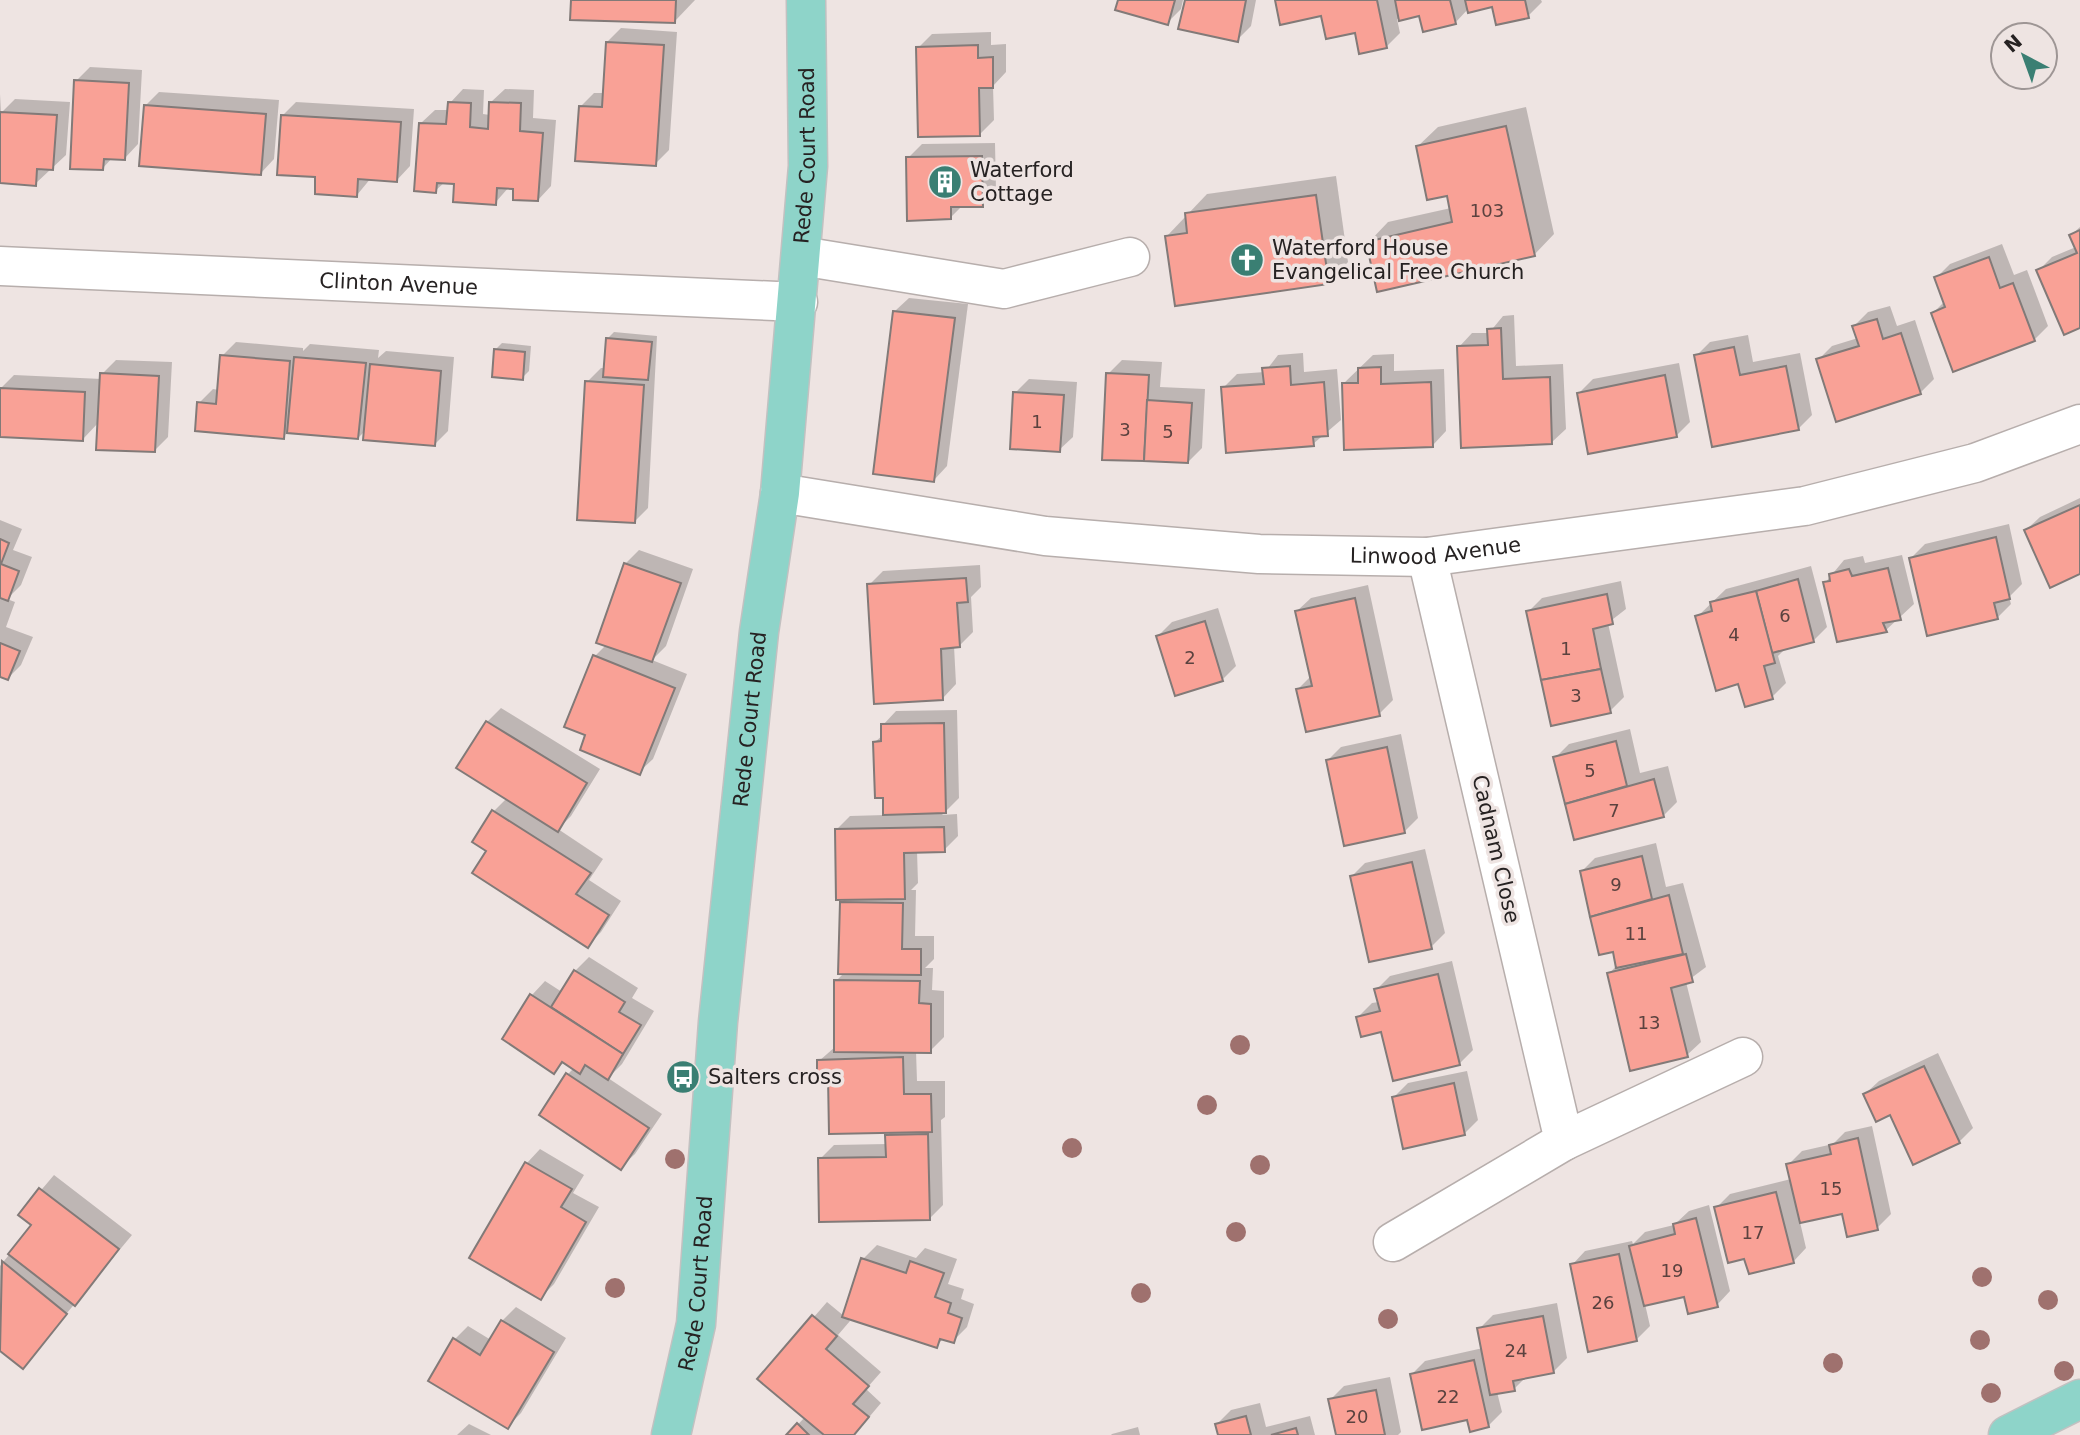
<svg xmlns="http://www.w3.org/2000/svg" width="2080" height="1435" font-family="'DejaVu Sans',sans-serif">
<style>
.shadow{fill:#0003}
.building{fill:#f9a196;stroke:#827a78;stroke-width:2}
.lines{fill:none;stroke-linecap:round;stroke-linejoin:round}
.minor-casing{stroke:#b7aeac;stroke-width:41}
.major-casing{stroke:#c2c1c1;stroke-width:41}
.minor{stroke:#fff;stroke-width:38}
.major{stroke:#8ed4c9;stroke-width:38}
.tree{fill:#9f716e}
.labels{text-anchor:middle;stroke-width:7;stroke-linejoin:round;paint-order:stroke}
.number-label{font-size:18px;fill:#5b423f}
.street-label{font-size:21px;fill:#262222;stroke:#eee4e2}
.poi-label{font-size:21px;fill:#262222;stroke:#eee4e2;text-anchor:start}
</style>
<rect width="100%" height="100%" fill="#eee4e2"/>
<!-- shadow -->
<g class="shadow">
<polygon points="572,0 695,0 675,21"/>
<polygon points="1120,0 1256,0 1251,26 1237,40 1186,1 1183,0 1181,9 1167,23"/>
<polygon points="1277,0 1541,0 1542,2 1528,16 1494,5 1469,8 1455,23 1421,14 1397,19 1400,33 1386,47 1322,14"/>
<polygon points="621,28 677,32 669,150 655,164 581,106 594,93 604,93 607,42"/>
<polygon points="991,32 991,45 1006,44 1006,72 993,86 994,120 980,134 918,48 932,34"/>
<polygon points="90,67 142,70 138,144 125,158 113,157 102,169 76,81"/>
<polygon points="463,89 484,90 483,114 490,115 491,102 505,89 534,90 533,118 556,120 551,186 538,200 515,187 509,187 495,203 456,183 445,182 435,191 421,123 435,110 449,110 450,103"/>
<polygon points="159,92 279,100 274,159 261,173 145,106"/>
<polygon points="0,94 1,113 15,99 70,102 66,155 35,184 0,181"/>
<polygon points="296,102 414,109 410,166 397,180 371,178 357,195 317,176 282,116"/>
<polygon points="1526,107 1554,234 1534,255 1368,243 1388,222 1451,208 1448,194 1417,147 1438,127"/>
<polygon points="995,143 996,191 982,205 963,205 951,217 908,158 922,144"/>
<polygon points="1336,176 1348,262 1328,283 1167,236 1207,194"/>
<polygon points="2080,227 2080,326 2038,271 2052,257 2076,247 2071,235"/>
<polygon points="2002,244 2014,275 2027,270 2048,326 2034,340 1933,313 1945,301 1936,278 1950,264"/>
<polygon points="909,298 968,304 947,466 934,480 895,311"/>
<polygon points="1890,306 1897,326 1915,320 1934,379 1920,393 1818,360 1832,346 1858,338 1854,326 1868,312"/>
<polygon points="1514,315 1516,366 1563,364 1566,429 1552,442 1459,347 1472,333 1489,333 1503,316"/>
<polygon points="614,332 657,336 648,508 634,522 587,382 601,368 605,368 607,339"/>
<polygon points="1748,335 1753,362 1800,353 1812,415 1798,429 1696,356 1710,342"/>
<polygon points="236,342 303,348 303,351 310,344 379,350 378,358 386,351 454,357 448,431 434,445 366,430 358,438 288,432 283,437 199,403 213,389 219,390 222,356"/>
<polygon points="502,343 531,346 529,371 522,378 496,349"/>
<polygon points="1303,353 1304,372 1337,369 1341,420 1313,444 1223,388 1237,374 1265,372 1278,355"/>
<polygon points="1394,354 1394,371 1444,369 1446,431 1433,445 1343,384 1373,355"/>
<polygon points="116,360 172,362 168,437 155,450 99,422 83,439 0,436 0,389 14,375 102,379 102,374"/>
<polygon points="1122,360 1162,362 1160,387 1205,389 1202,448 1188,462 1108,374"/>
<polygon points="1679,363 1690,422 1676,436 1579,393 1593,379"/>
<polygon points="1029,379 1077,382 1073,437 1059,450 1015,393"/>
<polygon points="2080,498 2080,572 2026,530 2040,517"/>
<polygon points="0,520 22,529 13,550 32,557 21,585 7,599 15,602 6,627 33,637 21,665 8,678 0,675"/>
<polygon points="2009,524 2022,584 2009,597 2011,604 1997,618 1911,558 1925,544"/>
<polygon points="639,550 693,569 666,646 652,660 687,674 653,759 639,772 588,734 595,656 607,644 625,564"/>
<polygon points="1902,555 1914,604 1886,630 1825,583 1844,560 1863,556 1865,563"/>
<polygon points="980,565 981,587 971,597 973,632 959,646 954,646 956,684 943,698 869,585 883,571"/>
<polygon points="1811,566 1827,627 1813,641 1787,647 1778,656 1786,683 1772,697 1697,617 1726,589"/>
<polygon points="1621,581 1626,609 1608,623 1624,697 1610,711 1528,612 1542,598"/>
<polygon points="1368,585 1393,700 1379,714 1298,689 1311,676 1297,611 1311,598"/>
<polygon points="1218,608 1236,666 1222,680 1158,636 1172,622"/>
<polygon points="501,708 600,769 571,816 558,829 603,859 589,880 621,901 601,932 587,946 489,850 474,841 494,811 507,798 487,722"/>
<polygon points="957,710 959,798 942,815 957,814 958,836 944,850 917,851 918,883 911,890 916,890 915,936 934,936 934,959 925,968 933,968 932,990 944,991 944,1037 930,1051 916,1051 917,1081 945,1081 945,1117 941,1120 943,1205 929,1219 820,1159 834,1145 887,1144 887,1136 891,1131 830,1075 819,1061 835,1047 836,981 845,972 841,903 846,898 836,830 850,816 885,815 885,796 875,742 883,735 883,725 896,711"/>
<polygon points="1630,729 1640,773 1668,766 1677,802 1663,816 1575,838 1555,758 1569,744"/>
<polygon points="1401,734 1418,818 1404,832 1328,760 1341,747"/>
<polygon points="1656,843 1666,887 1683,883 1706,967 1686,982 1701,1042 1687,1055 1609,974 1617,965 1614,950 1600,953 1582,871 1595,858"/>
<polygon points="1425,849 1445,933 1431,947 1352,876 1365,863"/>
<polygon points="589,957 638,988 632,998 654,1011 622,1064 608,1078 662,1114 635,1154 621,1167 568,1074 574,1068 564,1062 554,1072 505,1039 532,995 545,981 562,992 575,971"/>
<polygon points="1452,961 1473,1050 1459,1064 1358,1017 1372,1003 1379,1002 1376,990 1390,976"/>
<polygon points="1938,1053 1973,1128 1959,1142 1891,1112 1865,1094 1879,1081"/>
<polygon points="1467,1071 1478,1120 1464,1134 1394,1097 1408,1083"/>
<polygon points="1872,1126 1891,1214 1877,1228 1843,1212 1800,1222 1806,1248 1793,1262 1746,1257 1716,1208 1730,1194 1791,1179 1788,1165 1802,1151 1833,1144 1845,1132"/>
<polygon points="540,1149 584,1175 573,1193 599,1207 554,1284 540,1298 471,1258 527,1163"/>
<polygon points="54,1175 132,1235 22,1367 0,1349 0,1266 33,1225 20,1215"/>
<polygon points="1709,1205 1730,1291 1717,1305 1685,1295 1645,1304 1650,1326 1636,1340 1572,1265 1585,1251 1632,1241 1633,1244 1645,1232 1674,1225 1689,1211"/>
<polygon points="877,1245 916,1258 925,1248 957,1259 948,1284 964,1289 961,1299 974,1304 967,1327 953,1341 944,1338 936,1346 863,1259"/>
<polygon points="827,1302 850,1321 838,1335 881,1372 866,1389 881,1403 854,1435 788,1435 805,1417 760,1379"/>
<polygon points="1557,1303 1567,1358 1553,1372 1526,1377 1514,1389 1497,1392 1502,1412 1488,1426 1468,1418 1411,1375 1425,1361 1483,1348 1479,1329 1493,1315"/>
<polygon points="516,1307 566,1338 521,1413 507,1427 455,1339 468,1326 491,1340 502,1321"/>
<polygon points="1390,1377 1401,1432 1398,1435 1337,1435 1330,1400 1344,1386"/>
<polygon points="1260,1403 1266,1427 1310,1416 1315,1435 1220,1435 1217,1424 1231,1410"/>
<polygon points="469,1424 491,1435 457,1435"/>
<polygon points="1138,1427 1140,1435 1111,1435 1112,1434"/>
</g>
<!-- building -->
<g class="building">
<polygon points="571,0 676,0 675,23 570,20"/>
<polygon points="1118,0 1175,0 1168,25 1115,10"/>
<polygon points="1185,0 1246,0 1238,42 1178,29"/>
<polygon points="1275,0 1377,0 1387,48 1359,54 1355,33 1326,39 1321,16 1280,25"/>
<polygon points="1395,0 1450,0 1456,24 1423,32 1419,16 1399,21"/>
<polygon points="1465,0 1525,0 1529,18 1496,25 1492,7 1468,13"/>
<polygon points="606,42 664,45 656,166 575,161 579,106 602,107"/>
<polygon points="978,45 978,58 993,57 993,88 979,88 980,136 918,137 916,47"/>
<polygon points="74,80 129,83 125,160 104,159 103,170 70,169"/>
<polygon points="448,102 471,103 470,127 488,129 489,102 521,103 520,131 543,133 538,201 513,200 513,189 497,188 496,205 453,202 454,184 437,183 436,193 414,191 419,123 446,124"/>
<polygon points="144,105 266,114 261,175 139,166"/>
<polygon points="0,112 57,115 53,170 37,169 36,186 0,183"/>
<polygon points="281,115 401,122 397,182 358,179 357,197 315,194 315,177 277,175"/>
<polygon points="1506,126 1535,256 1377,292 1366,242 1452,222 1447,196 1427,200 1416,146"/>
<polygon points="982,156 983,207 951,207 951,219 907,221 906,157"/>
<polygon points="1316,195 1329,284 1175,306 1165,236 1187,233 1185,213"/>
<polygon points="2080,230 2080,328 2064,335 2036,270 2077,253 2069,235"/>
<polygon points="1989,257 2000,288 2013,283 2035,341 1953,372 1931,313 1945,307 1934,277"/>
<polygon points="893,311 955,318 934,482 873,474"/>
<polygon points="1877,319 1883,339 1901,333 1921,394 1836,422 1816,359 1859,346 1852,326"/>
<polygon points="1501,328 1503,379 1550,377 1552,444 1461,448 1457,346 1488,345 1487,329"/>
<polygon points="606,338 652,342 648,380 603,377"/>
<polygon points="1734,347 1740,375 1786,366 1799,430 1712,447 1694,355"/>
<polygon points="494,349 525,352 523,380 492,377"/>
<polygon points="220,355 290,361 284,439 195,431 197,402 216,404"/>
<polygon points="294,357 366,363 358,439 287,433"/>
<polygon points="370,364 441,371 435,446 363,440"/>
<polygon points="1290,366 1291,385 1324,382 1328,436 1313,437 1314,446 1226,453 1221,387 1264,384 1262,368"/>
<polygon points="1381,367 1381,384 1431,382 1433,447 1344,450 1342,383 1358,383 1358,368"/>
<polygon points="100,373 159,376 155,452 96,450"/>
<polygon points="1106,373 1149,375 1144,461 1102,460"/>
<polygon points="1665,375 1677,437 1588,454 1577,393"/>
<polygon points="585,381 644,385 635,523 577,520"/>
<polygon points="0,388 85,392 83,441 0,437"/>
<polygon points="1013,392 1064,395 1060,452 1010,449"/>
<polygon points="1147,400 1192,403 1188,463 1144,461"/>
<polygon points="2080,505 2080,574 2050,588 2024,530"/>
<polygon points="1996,537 2010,599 1994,603 1998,619 1927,636 1909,558"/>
<polygon points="0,539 9,543 1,564 19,571 8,601 0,598"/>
<polygon points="624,563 681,583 652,662 596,643"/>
<polygon points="1888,568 1901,620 1883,623 1887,632 1837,642 1823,582 1830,581 1829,574 1849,569 1852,576"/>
<polygon points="966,578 968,602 957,603 960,647 941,649 943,700 874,704 867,584"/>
<polygon points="1798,579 1814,642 1772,653 1756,591"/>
<polygon points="1756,591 1775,663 1764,666 1773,699 1745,707 1738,684 1716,691 1695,616 1712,611 1710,602"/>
<polygon points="1607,594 1613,624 1593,629 1601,669 1541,680 1526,611"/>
<polygon points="1355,598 1380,716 1306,732 1296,689 1312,686 1295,611"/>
<polygon points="1205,621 1223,681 1175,696 1156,636"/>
<polygon points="0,643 20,651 8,680 0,677"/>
<polygon points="593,655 675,688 640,775 580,750 585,735 564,727"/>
<polygon points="1601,669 1611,713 1551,726 1541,680"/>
<polygon points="486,721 587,783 558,832 456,768"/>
<polygon points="944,723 946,813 883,815 883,798 875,798 873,742 881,741 881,724"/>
<polygon points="1616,741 1627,786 1565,804 1553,757"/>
<polygon points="1387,747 1405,833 1344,846 1326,760"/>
<polygon points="1654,779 1664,817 1574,840 1565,804"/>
<polygon points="492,810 591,873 576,894 609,915 588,948 472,873 486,851 472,842"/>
<polygon points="944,827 945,852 904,853 905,899 836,900 835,829"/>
<polygon points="1642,856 1652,899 1590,917 1580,871"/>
<polygon points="1412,862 1432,949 1369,962 1350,876"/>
<polygon points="1669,895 1683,954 1616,968 1613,952 1599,955 1590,917"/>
<polygon points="840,902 903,903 902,949 921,949 921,975 838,974"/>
<polygon points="1686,954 1693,982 1671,988 1688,1057 1630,1071 1607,973"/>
<polygon points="574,970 625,1002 619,1012 641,1025 623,1054 551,1007"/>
<polygon points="1438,974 1460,1065 1393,1081 1381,1032 1361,1037 1356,1017 1380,1011 1374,989"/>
<polygon points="834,980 920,981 919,1003 931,1004 931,1053 834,1052"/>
<polygon points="530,994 623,1054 608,1080 585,1065 580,1074 562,1062 554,1074 502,1039"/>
<polygon points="903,1057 904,1094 931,1094 932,1132 829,1134 828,1077 817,1077 817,1060"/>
<polygon points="1924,1066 1960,1143 1913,1165 1890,1115 1876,1122 1863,1094"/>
<polygon points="566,1073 649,1128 621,1170 539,1115"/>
<polygon points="1454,1083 1465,1135 1403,1149 1392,1097"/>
<polygon points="928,1134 930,1220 819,1222 818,1158 886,1157 885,1135"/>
<polygon points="1858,1138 1878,1230 1847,1237 1842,1214 1800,1223 1786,1164 1831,1154 1829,1145"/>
<polygon points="525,1162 572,1189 561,1207 586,1222 541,1300 469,1258"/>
<polygon points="39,1188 119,1249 75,1306 8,1254 31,1225 18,1215"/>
<polygon points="1776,1192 1794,1263 1749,1274 1744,1259 1728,1263 1714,1207"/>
<polygon points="1696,1218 1718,1307 1688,1314 1684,1297 1644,1306 1629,1246 1675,1234 1673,1224"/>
<polygon points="1619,1254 1637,1341 1588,1352 1570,1264"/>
<polygon points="861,1258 906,1273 910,1261 944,1273 935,1297 951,1303 948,1313 962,1318 954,1343 940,1339 937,1348 842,1317"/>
<polygon points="2,1261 67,1314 23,1369 0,1351"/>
<polygon points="812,1315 837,1336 826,1349 869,1386 853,1404 869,1417 854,1435 824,1435 757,1379"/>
<polygon points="1543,1316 1554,1373 1513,1381 1515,1391 1490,1395 1477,1328"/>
<polygon points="501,1320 554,1352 508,1429 428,1381 453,1338 480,1355"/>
<polygon points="1474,1360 1489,1427 1470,1432 1467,1420 1422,1430 1410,1374"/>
<polygon points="1376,1390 1385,1435 1336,1435 1328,1399"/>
<polygon points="1246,1416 1251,1435 1218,1435 1215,1424"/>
<polygon points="797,1423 809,1435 786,1435"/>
<polygon points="1296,1428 1298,1435 1271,1435"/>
</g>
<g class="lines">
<!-- minor casing -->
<g class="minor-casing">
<g id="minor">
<polyline points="801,256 1004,289 1130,257"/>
<path id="s1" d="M0 266 798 302"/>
<path id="s2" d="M780 493 1045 536 1259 554 1427 557 1805 506 1975 463 2080 424"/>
<polyline points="1564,1141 1743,1057"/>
<polyline points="1393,1242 1564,1141 1427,557"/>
</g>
</g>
<!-- major casing -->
<g class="major-casing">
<g id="major">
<path id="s3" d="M671 1435 696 1324 718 1022 759 632 780 493 808 166 806 0"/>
<polyline points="2008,1435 2080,1399"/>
</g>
</g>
<!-- minor -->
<use href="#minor" class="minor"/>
<!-- major -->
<use href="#major" class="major"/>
</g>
<!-- trees -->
<g class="tree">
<circle cx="1240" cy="1045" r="10"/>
<circle cx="1207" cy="1105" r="10"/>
<circle cx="1072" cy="1148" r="10"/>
<circle cx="675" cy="1159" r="10"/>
<circle cx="1260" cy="1165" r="10"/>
<circle cx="1236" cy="1232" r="10"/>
<circle cx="1982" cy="1277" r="10"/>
<circle cx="615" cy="1288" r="10"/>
<circle cx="1141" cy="1293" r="10"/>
<circle cx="2048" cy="1300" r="10"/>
<circle cx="1388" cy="1319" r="10"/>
<circle cx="1980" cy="1340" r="10"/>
<circle cx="1833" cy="1363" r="10"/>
<circle cx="2064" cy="1371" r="10"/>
<circle cx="1991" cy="1393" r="10"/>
</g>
<!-- icons -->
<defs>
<g id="building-disc" transform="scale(1.75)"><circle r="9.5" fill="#3a7f73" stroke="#eee4e2"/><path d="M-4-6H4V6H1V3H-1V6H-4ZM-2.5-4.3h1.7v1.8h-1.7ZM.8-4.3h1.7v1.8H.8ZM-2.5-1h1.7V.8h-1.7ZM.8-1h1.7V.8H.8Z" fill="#fff"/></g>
<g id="church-disc" transform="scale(1.75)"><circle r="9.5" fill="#3a7f73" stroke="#eee4e2"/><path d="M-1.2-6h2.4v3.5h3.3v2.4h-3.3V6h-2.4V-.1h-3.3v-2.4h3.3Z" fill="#fff"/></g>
<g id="bus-disc" transform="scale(1.75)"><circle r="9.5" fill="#3a7f73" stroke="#eee4e2"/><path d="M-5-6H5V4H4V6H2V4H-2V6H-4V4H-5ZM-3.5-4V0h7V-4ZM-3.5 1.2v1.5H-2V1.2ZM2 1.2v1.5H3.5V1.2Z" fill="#fff"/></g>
</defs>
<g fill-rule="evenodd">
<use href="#building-disc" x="945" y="182"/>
<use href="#church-disc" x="1247" y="260"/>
<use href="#bus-disc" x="683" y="1077"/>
</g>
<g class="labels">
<!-- number labels -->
<g class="number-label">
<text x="1487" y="217">103</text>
<text x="1037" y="428">1</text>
<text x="1125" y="436">3</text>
<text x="1168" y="438">5</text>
<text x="1785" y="622">6</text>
<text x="1734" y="641">4</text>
<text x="1566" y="655">1</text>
<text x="1190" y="664">2</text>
<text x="1576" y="702">3</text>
<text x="1590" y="777">5</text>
<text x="1614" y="817">7</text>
<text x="1616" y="891">9</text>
<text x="1636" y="940">11</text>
<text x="1649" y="1029">13</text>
<text x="1831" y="1195">15</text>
<text x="1753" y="1239">17</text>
<text x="1672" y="1277">19</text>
<text x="1603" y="1309">26</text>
<text x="1516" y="1357">24</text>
<text x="1448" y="1403">22</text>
<text x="1357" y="1423">20</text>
</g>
<!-- street labels -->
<g class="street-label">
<text dy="7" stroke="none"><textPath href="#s3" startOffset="1288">Rede Court Road</textPath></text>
<text dy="7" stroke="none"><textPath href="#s1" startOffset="399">Clinton Avenue</textPath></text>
<text dy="7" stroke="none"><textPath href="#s2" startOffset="660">Linwood Avenue</textPath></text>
<text dy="7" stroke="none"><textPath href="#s3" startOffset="721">Rede Court Road</textPath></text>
<text transform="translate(1496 849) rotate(77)" y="7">Cadnam Close</text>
<text dy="7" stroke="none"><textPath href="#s3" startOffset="154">Rede Court Road</textPath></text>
</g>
<!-- poi labels -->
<g class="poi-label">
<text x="970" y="177">Waterford<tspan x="970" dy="24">Cottage</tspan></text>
<text x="1272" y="255">Waterford House<tspan x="1272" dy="24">Evangelical Free Church</tspan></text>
<text x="708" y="1084">Salters cross</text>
</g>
</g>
<!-- north arrow -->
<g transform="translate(2024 56) rotate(319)"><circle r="33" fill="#eee4e2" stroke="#9e9695" stroke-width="2"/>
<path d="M0-5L12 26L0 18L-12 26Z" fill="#3a7f73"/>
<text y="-10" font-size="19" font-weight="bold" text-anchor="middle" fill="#262222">N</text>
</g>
</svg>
